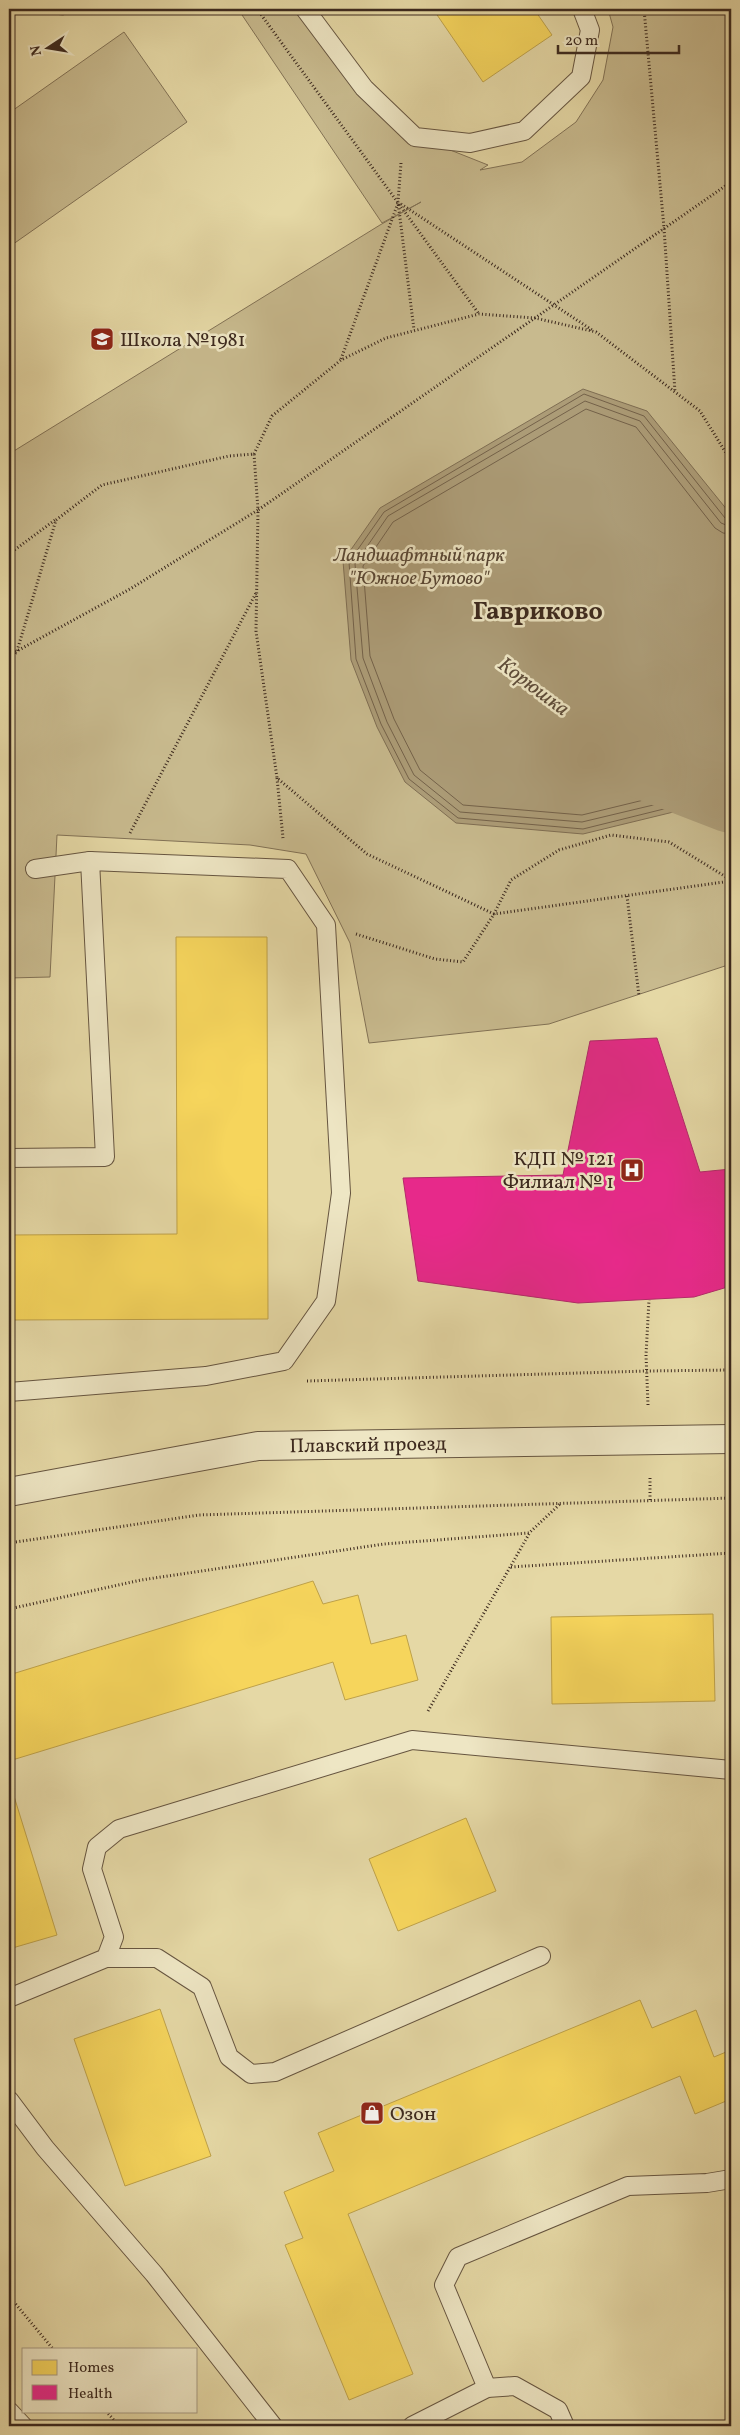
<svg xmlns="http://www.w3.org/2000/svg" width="740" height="2435" font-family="Vollkorn,serif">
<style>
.green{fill:#c8ba8e;stroke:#827256}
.water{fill:#ac9c77;stroke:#7f6e53}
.homes{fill:#f6d55c;stroke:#bea149}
.health{fill:#e7298a;stroke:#b4296a}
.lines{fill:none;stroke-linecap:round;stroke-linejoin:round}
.shore{stroke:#74624a;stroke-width:1}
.river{stroke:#ac9c77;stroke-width:72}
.service-casing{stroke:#665540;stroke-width:20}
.minor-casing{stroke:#665540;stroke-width:30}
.path{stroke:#3c291e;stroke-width:3;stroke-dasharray:1 2.5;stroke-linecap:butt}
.service{stroke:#eee6c4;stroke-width:18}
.minor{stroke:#eee6c4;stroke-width:28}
.labels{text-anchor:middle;stroke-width:5;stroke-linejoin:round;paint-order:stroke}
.poi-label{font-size:20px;fill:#3c291e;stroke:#eee6c4;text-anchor:start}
.park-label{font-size:20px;font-style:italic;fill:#584634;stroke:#eee6c4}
.street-label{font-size:20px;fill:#3c291e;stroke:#eee6c4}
.water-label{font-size:21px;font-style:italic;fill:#5e4c39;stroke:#eee6c4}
.district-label{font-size:25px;font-weight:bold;fill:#3c291e;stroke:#eee6c4}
</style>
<rect width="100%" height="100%" fill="#e5d8a5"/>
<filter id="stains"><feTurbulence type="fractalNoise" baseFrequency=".004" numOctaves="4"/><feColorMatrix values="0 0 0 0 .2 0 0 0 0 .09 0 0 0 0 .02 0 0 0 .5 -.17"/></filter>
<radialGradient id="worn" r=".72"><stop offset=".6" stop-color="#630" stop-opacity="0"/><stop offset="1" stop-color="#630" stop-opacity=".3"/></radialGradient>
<!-- green -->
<g class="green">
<polygon points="9,9 81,9 63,15"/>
<polygon points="238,9 304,9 395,128 488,165 480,170 522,162 576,122 603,80 613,27 608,9 731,9 731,964 549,1024 369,1043 350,943 306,854 250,845 57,835 50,977 9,978 9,454 380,225 421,202 382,223"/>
<polygon points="124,32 187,122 9,247 9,113"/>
</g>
<!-- water -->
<polygon class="water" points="583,389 647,411 728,511 731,527 731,783 711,807 694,807 583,834 456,823 405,782 377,727 351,660 343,561 380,508"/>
<!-- homes -->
<g class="homes">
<polygon points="433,9 534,9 552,35 483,82"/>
<polygon points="176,937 267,937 268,1319 9,1320 9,1235 177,1234"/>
<polygon points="313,1581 323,1604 358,1595 371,1644 406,1635 418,1680 345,1700 333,1662 9,1761 9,1675"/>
<polygon points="713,1614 715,1701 552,1704 551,1617"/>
<polygon points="9,1780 57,1935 9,1949"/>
<polygon points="466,1818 496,1891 398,1931 369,1859"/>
<polygon points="640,2000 652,2028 696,2010 714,2057 731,2050 731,2099 695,2114 680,2076 348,2214 413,2374 349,2400 285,2245 303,2238 284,2192 334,2171 318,2133"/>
<polygon points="160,2009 211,2156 125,2186 74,2039"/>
</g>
<!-- health -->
<polygon class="health" points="657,1038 700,1172 731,1169 731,1286 694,1297 578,1303 418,1281 403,1178 563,1175 590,1041"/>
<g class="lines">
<!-- shore -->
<g class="shore">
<polyline points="731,520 725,518 644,416 584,394 384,512 349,562 356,659 381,724 409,779 458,818 583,829 692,802 708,802 726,782 731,781"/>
<polyline points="731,527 721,523 640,421 585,401 388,516 355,564 363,658 387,722 414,775 460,812 582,822 691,796 706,796 722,778 731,775"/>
<polyline points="731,534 723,533 715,528 636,427 586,409 393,522 363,566 370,656 394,719 420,770 463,805 582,815 689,789 703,788 719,771 731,767"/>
</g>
<!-- river -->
<polyline class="river" points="630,758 731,797"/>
<!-- service casing -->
<g class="service-casing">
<g id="service">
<polyline points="305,9 364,88 415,137 470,143 524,131 581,77 590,30 582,9"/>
<polyline points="35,869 90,861"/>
<polyline points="9,1158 105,1157 90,861 288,869 326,925 341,1193 326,1301 284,1361 206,1376 9,1392"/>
<polyline points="106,1958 157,1958 202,1987 229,2057 251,2074 275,2072 541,1956"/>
<polyline points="9,1998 106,1958 114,1937 92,1869 97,1847 119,1829 412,1740 731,1770"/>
<polyline points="9,2100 45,2148 154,2274 273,2426"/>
<polyline points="487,2388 444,2285 458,2257 628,2186 707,2183 731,2179"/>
<polyline points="9,2411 23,2426"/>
<polyline points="412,2426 487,2388 515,2386 558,2410 565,2426"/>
</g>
</g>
<!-- minor casing -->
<g class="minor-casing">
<polyline id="minor" points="9,1492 258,1446 731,1439"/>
</g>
<!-- path -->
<g class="path">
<polyline points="257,9 479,314"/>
<polyline points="644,9 664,228 675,392"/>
<polyline points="401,163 398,202 414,330"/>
<polyline points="731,182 258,510 256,631 277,778 367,854 494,914 731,881"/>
<polyline points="401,204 592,330"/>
<polyline points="341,359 398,203"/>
<polyline points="254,454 272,416 341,360 386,338 479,314 535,318 596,332 700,411 731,461"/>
<polyline points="9,554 55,520"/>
<polyline points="9,655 17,651 130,589 258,510 254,454 229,456 102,485 56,520 17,651 9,663"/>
<polyline points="277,778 283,838"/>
<polyline points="130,833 256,593"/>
<polyline points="627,896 639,996"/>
<polyline points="356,934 435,959 463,962 494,914 511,880 559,850 611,835 669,842 731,880"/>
<polyline points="307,1381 647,1371 731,1370"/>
<polyline points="648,1405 646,1355 649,1300"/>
<polyline points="650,1500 650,1476"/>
<polyline points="9,1543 199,1515 731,1498"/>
<polyline points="511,1567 731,1553"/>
<polyline points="9,1609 141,1580 384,1544 529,1533 560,1504"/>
<polyline points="428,1711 529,1534"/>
<polyline points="9,2296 53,2349"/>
<polyline points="106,2411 119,2426"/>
</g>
<!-- service -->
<use href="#service" class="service"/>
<!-- minor -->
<use href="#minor" class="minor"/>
</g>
<!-- icons -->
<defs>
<g id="school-square" transform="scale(1.25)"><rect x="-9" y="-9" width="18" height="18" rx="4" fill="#8f2418" stroke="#eee6c4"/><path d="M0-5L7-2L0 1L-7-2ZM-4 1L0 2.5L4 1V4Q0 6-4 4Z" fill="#fff"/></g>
<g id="hospital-square" transform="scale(1.25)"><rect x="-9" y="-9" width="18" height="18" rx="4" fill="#8f2418" stroke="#eee6c4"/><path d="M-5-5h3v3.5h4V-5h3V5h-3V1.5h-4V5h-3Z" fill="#fff"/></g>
<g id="shop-square" transform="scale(1.25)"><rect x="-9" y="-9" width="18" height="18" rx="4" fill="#8f2418" stroke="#eee6c4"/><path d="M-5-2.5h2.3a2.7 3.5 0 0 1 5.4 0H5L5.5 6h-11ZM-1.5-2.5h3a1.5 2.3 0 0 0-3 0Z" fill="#fff"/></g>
</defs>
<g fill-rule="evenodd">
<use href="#school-square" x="102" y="339"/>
<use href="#hospital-square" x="632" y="1170"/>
<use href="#shop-square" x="372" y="2113"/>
</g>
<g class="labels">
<!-- poi labels -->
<g class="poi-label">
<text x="120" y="346">Школа №1981</text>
<text x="614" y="1165" text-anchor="end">КДП № 121<tspan x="614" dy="23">Филиал № 1</tspan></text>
<text x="390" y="2120">Озон</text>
</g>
<!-- park labels -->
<g class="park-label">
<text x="419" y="561">Ландшафтный парк<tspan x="419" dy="23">"Южное Бутово"</tspan></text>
</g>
<!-- street labels -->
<g class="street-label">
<text transform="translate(368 1444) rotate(-1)" y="7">Плавский проезд</text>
</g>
<!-- water labels -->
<g class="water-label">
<text transform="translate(534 686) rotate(37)" y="7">Корюшка</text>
</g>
<!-- district labels -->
<g class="district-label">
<text x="538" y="619">Гавриково</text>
</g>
</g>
<!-- margin -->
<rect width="740" height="2435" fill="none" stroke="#e5d8a5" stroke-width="30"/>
<rect x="10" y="10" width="720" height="2415" fill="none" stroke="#3c291e" stroke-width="2.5"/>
<rect x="15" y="15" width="710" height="2405" fill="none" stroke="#3c291e"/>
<!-- legend -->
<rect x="22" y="2348" width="175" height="65" fill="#eee6c4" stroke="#a79a82"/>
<rect x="32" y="2360" width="25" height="15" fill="#f6d55c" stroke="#a79a82"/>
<text x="68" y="2372" font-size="15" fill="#3c291e">Homes</text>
<rect x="32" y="2385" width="25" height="15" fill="#e7298a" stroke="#a79a82"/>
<text x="68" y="2398" font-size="15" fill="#3c291e">Health</text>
<!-- north arrow -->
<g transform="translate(48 48) rotate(258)" stroke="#eee6c4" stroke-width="4" paint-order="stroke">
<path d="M0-4L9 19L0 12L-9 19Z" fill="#3c291e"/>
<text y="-8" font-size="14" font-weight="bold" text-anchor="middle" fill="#3c291e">N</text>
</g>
<!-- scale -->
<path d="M558 45v8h121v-8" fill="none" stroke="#3c291e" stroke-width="2.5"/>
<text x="565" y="45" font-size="15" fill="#3c291e" stroke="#eee6c4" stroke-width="4" paint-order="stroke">20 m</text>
<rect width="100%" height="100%" filter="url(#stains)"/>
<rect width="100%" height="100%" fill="url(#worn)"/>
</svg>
